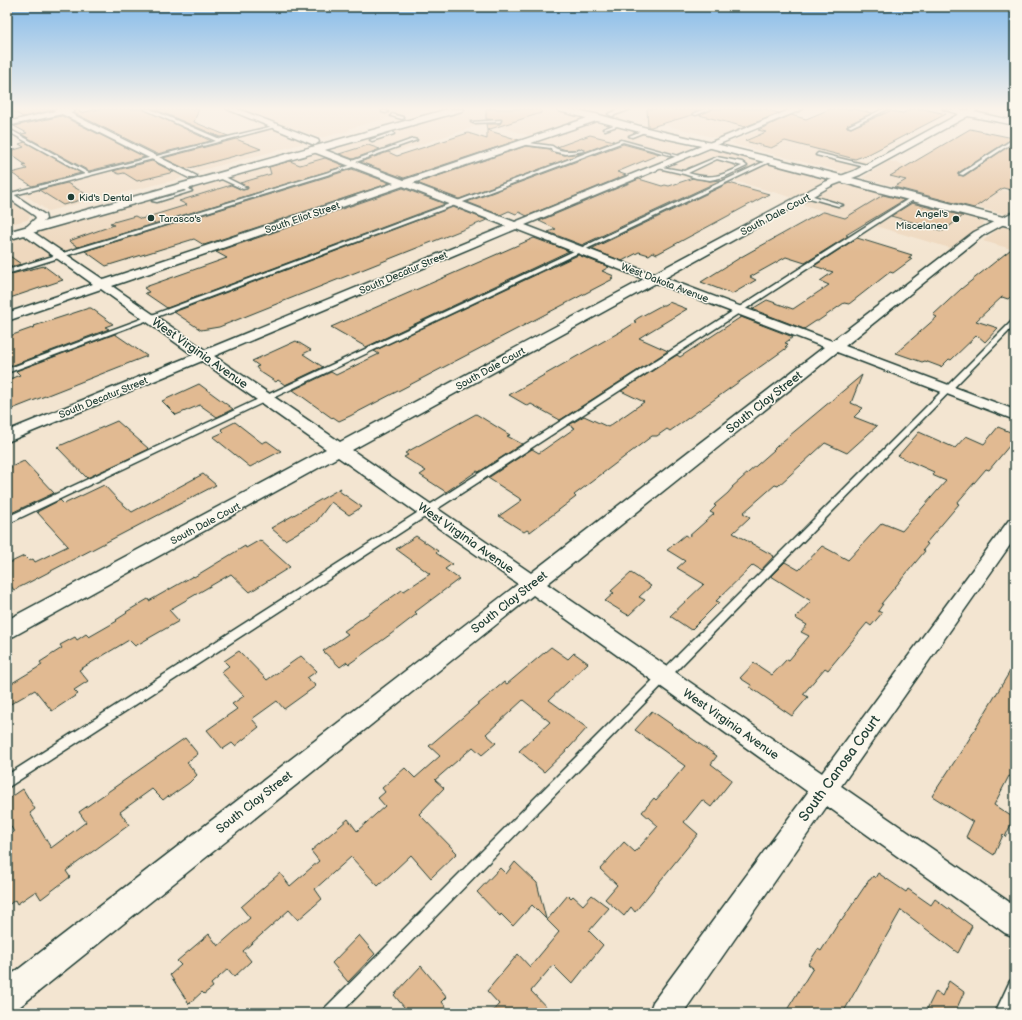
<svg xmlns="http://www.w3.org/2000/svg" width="1022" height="1020" font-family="'Balsamiq Sans',sans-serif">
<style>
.built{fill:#eed8be}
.building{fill:#e1ba92;stroke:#1f3d34}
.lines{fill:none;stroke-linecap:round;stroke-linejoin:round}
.lane-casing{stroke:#1f3d34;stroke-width:3}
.street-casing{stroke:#1f3d34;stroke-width:3}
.primary-casing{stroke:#1f3d34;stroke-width:3}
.lane{fill:#fbf7ec;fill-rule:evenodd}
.street{fill:#fbf7ec;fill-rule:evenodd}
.primary{fill:#fbf7ec;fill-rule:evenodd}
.poi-dot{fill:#1f3d34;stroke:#fbf7ec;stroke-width:1.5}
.labels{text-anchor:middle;stroke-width:3;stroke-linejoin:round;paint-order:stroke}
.far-poi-label{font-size:10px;fill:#1f3d34;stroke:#fbf7ec;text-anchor:start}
.far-street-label{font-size:10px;fill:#1f3d34;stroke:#fbf7ec}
.street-label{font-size:12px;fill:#1f3d34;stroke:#fbf7ec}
.near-street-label{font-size:14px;fill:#1f3d34;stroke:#fbf7ec}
</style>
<rect width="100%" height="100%" fill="#f3e5d1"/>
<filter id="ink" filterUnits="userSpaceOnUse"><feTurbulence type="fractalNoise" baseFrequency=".025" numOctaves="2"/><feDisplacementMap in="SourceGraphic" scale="8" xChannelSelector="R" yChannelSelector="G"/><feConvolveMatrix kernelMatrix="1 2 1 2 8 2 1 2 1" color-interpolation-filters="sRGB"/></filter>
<g filter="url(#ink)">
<!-- built -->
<g class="built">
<polygon points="255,109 421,109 351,128 348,131 320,138 249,112"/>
<polygon points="469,109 554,109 583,118 583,120 533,137 502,127 500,123 483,124 366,162 333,150 332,148"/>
<polygon points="669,109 671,109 748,128 723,137 716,138 641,119"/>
<polygon points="787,119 839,131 806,147 869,162 847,173 736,145 731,142"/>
<polygon points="596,122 689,145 692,148 677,154 624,139 562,162 517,148"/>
<polygon points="271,127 307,141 305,143 198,171 163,155"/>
<polygon points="717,149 974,217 984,221 983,225 950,248 790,201 794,198 728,179 712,187 658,170 710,150"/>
<polygon points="310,153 315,153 351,168 7,272 7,240"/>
<polygon points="151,159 184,175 179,179 48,211 22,193"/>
<polygon points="889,161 1015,193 1015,207 1006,214 996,212 862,178"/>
<polygon points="7,199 29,214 30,217 27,220 7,225"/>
<polygon points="1001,226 1015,228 1015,250 983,241"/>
</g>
<!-- building -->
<g class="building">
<polygon points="9,109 52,109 52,110 23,117"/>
<polygon points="76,109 79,109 80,113 99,109 143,109 211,141 157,154 74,113"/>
<polygon points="154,109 199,109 194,122 228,136 220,137"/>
<polygon points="486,109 541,109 541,113 487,130 486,124 500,124 502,120 486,119"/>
<polygon points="647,109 698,110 701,109 692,113 692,115 651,127 648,127"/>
<polygon points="712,109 764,109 779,113 745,127 699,115"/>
<polygon points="830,109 855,109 872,113 847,125 847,127 851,128 890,111 903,113 911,109 924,109 946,114 869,154 855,159 785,141 771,148 745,141 766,132 758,130 791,115 806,119"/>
<polygon points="62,116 145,157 89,171 21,134 27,133 14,126"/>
<polygon points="970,129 1013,138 958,173 958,175 964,176 1012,144 1015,145 1015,191 1003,188 974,208 894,187 906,180 890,176"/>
<polygon points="487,130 519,140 404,178 360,162 388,152 397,156 468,133 487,139"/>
<polygon points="590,135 614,141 585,152 582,149 566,150 557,147"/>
<polygon points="236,139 261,149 186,169 163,158"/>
<polygon points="25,142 81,173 32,186 11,173 27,169 23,166 26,165 7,152 24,147 19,144"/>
<polygon points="623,144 660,154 617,172 626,175 527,216 519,212 516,214 509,211 500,215 467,202"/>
<polygon points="368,145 380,149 353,159 339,154"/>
<polygon points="526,146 550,149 552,152 565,155 583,153 459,199 417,183"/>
<polygon points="325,158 345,166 78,247 69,241 114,225 110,223 135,216 141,219 187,205 179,201 231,185 242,190 247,189 248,187 240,183 271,174 269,167 290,161 300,165"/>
<polygon points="152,161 174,172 137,181 124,173 119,174 113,171"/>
<polygon points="352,169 390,183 204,245 194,239 106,266 85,251"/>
<polygon points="693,178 710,181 721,180 582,245 548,232 556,229 539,221 639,179 662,186 665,185 669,186"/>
<polygon points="67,183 91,197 63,205 39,190"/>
<polygon points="729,183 769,194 657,254 653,252 649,255 639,252 622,261 591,249"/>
<polygon points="403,188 445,204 167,308 145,293 149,292 144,288 148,286 227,258 216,252"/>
<polygon points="883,195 904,200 846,235 848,236 805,263 786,257 750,277 756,280 732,294 701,282 741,257 822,212 824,212 845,218"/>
<polygon points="912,203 963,216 943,231 891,216"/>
<polygon points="453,207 487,220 219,327 201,330 174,312"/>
<polygon points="534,238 569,251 366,347 331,327"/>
<polygon points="857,238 912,255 908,258 912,259 893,273 890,272 849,304 844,303 818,321 816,321 804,329 752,309 767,300 793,309 829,285 820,281 833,272 814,266"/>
<polygon points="1015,246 1015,293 1008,299 1002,297 976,321 998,328 985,342 977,335 951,360 949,359 941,367 925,361 922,362 896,353 937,317 933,315 961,289"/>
<polygon points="7,254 21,264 7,268"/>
<polygon points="578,255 609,267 602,271 614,276 611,278 613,279 350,416 339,421 333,417 332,418 293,390 331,372 336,375 379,354 374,351"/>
<polygon points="44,266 63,280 7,299 7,275"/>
<polygon points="669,302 687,309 639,338 668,351 560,420 531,404 528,406 509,395 625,329 636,322 634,321 638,318 662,305 664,305"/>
<polygon points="89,308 91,308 113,324 105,327 109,329 11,366 7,362 7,337 35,327 34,326"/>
<polygon points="741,317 793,337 785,343 788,344 785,347 788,347 670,431 667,429 657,436 652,436 574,495 576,497 530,532 527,530 524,532 499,516 522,500 488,478 532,449 539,453 575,428 569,425 584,416 608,427 644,402 621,391 677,355 680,357"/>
<polygon points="115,334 147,356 7,411 7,380 20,375 16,371"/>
<polygon points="296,341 311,350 303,354 323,367 285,385 278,380 276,382 259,371 256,367 259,366 252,361"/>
<polygon points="862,375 851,403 863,408 854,417 877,426 847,453 825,443 778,486 775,485 743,513 750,517 733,533 774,556 761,570 753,565 716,601 719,602 691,630 670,616 704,584 677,568 685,561 667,550 685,535 688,537 714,514 710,512 716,506 714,505 728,493 733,487 732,487 774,450 773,450 777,446"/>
<polygon points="199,384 233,409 217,417 200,405 176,415 162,401"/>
<polygon points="476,414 510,435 507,436 522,444 479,472 477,471 446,492 420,475 426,471 404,457 408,455 405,453"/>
<polygon points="117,421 149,449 87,478 57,447"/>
<polygon points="235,422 262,443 267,441 281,451 250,467 213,437 224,432 221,429"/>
<polygon points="998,427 1015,434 1015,439 989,470 986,469 957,503 959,504 926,543 928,544 923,550 925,551 881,604 883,604 878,611 882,613 871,626 867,623 828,670 825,668 803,694 808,697 792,716 750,687 751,685 740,678 754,663 772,675 787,659 789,660 809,636 801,632 807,625 795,618 811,601 771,576 785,562 799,570 822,546 848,560 882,523 902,531 946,481 932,475 934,472 898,456 919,432 955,448 966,436 984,444"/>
<polygon points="24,461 54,493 7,515 7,469"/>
<polygon points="203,474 216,485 26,584 14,590 7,581 7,564 24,556 29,561 33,559 35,562 68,546 37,512 60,500 64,504 104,485 118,500 132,512"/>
<polygon points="341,488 339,491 362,507 349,515 331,502 316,522 285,540 271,528"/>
<polygon points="416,536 438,551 436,553 452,564 445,569 459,579 415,612 417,614 391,634 349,664 347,662 340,667 323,651 348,634 344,631 402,590 404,591 430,574 396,549"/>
<polygon points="260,540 290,567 250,592 231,574 169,610 179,621 135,646 129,640 79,670 88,681 74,690 78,694 52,711 35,690 7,706 7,686 42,665 40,662 62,648 60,645 75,637 77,640 86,634 89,637 117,621 116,620 127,613 126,612 148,599 149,601 193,576 194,577 245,546 246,548"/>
<polygon points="631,573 651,586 639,597 645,600 629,615 626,614 605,601 614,593 611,591"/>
<polygon points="551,647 568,659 574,653 588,663 549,700 587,728 570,747 544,772 519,751 550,722 523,700 486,734 496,743 482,755 473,747 435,780 444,788 419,814 457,853 431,878 411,855 378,886 351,857 315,889 322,899 298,920 289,910 243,951 251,961 234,977 228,969 211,984 213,987 204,994 202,992 189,1004 170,975 181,965 177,961 209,934 218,946 250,918 241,907 280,873 290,886 319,861 311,851 348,819 357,831 385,806 378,798 385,792 382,788 405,768 415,778 440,756 429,746 504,682 507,684"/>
<polygon points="239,651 267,680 301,656 317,671 307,678 316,686 284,709 277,701 252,719 259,727 235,746 232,743 223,749 207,730 237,709 232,704 244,696 221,672 229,666 224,661"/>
<polygon points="1015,663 1015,779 1009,776 994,805 1014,818 1005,837 1003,835 994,855 966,837 973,822 932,796 968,741"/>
<polygon points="652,711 717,756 711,764 732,780 711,807 702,800 684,822 698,834 635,912 631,907 624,916 605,899 617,885 600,869 624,842 635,852 658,826 642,812 654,798 656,800 685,766 635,730"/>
<polygon points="185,738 198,754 187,762 197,775 189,783 169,797 168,796 163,800 152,789 120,812 129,825 66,871 70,877 41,899 36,891 17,904 15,900 7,906 7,837 14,832 7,820 7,800 23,789 35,809 30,813 51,848 86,822 79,812"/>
<polygon points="515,862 537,883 546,919 532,905 513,926 501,914 500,916 477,892 500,868 506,874"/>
<polygon points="878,873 906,892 908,889 931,905 935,899 972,926 958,953 901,910 843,1013 785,1013 813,968 808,964 818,949 821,951 841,919 842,920 869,880 870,880 873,876 875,878"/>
<polygon points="568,895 571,898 573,896 583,905 592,895 609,908 589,931 603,945 572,984 553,965 531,991 552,1013 491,1013 499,1004 487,991 518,954 530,967 559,932 547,920"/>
<polygon points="359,935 375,954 348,982 332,963"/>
<polygon points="421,966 447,997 442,1002 451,1013 409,1013 394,995"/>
<polygon points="949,981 964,992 957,1008 963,1013 925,1013 936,991 942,996"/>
</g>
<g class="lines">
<!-- lane casing -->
<g class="lane-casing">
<g id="lane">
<polygon points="144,109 150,109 220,139 277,125 279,126 7,197 7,194 85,174 7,131 7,128 89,173 216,141"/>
<polygon points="705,109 711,109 696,115 693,114"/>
<polygon points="883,109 888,109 851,127 848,126"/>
<polygon points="383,110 388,112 386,113 382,112"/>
<polygon points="392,114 403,117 404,118 402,119 391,116"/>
<polygon points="501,120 500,122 473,123 471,122"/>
<polygon points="619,123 620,125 605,130 603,129"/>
<polygon points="644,130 647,131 632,137 629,136"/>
<polygon points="393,132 394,134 372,141 370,140"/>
<polygon points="1015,138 1015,141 963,175 959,174"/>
<polygon points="413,139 417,140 353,163 349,162"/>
<polygon points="621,140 682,157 680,158 623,142 7,373 7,369"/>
<path d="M522 142 552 146C561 153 570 151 582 150L584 151 565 154 552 151 551 148 520 144Z"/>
<polygon points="818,153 871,166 871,167 869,168 816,155"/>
<path d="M717 157 742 162 747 166 724 177 710 180 696 178 684 174 654 167 656 166 684 171ZM717 159 742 166C721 176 711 180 688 173Z"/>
<polygon points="770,159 774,160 7,524 7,517"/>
<polygon points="355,164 359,165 7,274 7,270"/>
<polygon points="217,175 221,175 247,188 243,189 217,177"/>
<polygon points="180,185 184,185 192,191 157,202 152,201 186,191 180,187"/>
<polygon points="806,195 810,195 843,205 838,206 806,197"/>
<polygon points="913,196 918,197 7,788 7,775"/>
<polygon points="1015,319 1015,325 341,1013 322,1013 325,1008 1013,320"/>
<polygon points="1015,978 1015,1003 1011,1013 995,1013 1010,981"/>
</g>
</g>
<!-- street casing -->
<g class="street-casing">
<g id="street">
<polygon points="53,109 74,109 74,112 70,113 197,176 195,178 189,178 62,114 7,126 7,122 55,111"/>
<polygon points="227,109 238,109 318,140 319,142 315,145 312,144"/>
<polygon points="619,109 631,109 612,116 608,114"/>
<path d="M792 109H803L525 225 653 274 825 182 854 171 959 114 943 109 966 110 978 109 974 112 1015 121V125L968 116 860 175 831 186 665 278 832 341 974 232 1015 211V218L982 236 845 346 1015 410V420L837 352 547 584 822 773 1009 520 1015 518V538L841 786 1015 906V937L1005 933 827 806 683 1013H649L653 1002 808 792 533 595 18 1008 7 1012V978L518 584 338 457 14 636 7 638V620L326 449 202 361 7 442V431L193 355 101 289 7 321V313L93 284 24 235 23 230 36 218 35 216 7 197V190L45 215 46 219 33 232 104 280 394 183 311 151 310 149 311 147H317L404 180 593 116H599V120L413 183 515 222ZM403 186 506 226 205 350 112 286ZM516 229 644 279 340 442 214 356ZM656 283 824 347 531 573 352 450Z"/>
</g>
</g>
<!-- primary casing -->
<g class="primary-casing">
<g id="primary">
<polygon points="448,109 464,109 462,111 7,240 7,232"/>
<path d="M557 109C592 109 626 124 660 131 779 158 897 190 1015 220V228L711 148 659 137 559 111Z"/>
</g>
</g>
<!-- lane -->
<use href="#lane" class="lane"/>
<!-- street -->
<use href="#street" class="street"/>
<!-- primary -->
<use href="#primary" class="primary"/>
</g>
</g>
<!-- sky -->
<linearGradient id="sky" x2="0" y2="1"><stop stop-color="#85bbea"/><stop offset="0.43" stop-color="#faf3ea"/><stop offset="1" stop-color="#faf3ea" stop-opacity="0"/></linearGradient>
<rect width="1022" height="252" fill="url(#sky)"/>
<!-- markers -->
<g class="poi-dot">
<circle cx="71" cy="197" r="4"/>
<circle cx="151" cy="218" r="4"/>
<circle cx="956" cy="219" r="4"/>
</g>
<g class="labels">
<!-- far-poi labels -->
<g class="far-poi-label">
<text x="79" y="201">Kid's Dental</text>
<text x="948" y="217" text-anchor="end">Angel's<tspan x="948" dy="12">Miscelanea</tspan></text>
<text x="159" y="222">Tarasco's</text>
</g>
<!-- far-street labels -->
<g class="far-street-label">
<text transform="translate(775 214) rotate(-28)" y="4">South Dale Court</text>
<text transform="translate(302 217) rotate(-19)" y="4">South Eliot Street</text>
<text transform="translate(403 272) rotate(-23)" y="4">South Decatur Street</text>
<text transform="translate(665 282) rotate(21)" y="4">West Dakota Avenue</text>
<text transform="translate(490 368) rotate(-29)" y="4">South Dale Court</text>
<text transform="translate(103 397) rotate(-22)" y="4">South Decatur Street</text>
<text transform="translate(205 523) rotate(-28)" y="4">South Dale Court</text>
</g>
<!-- street labels -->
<g class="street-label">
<text transform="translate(200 353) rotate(35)" y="4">West Virginia Avenue</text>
<text transform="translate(764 402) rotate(-38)" y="4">South Clay Street</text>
<text transform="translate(466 538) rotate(35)" y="4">West Virginia Avenue</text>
<text transform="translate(509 602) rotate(-38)" y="4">South Clay Street</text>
<text transform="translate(731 724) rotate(35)" y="4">West Virginia Avenue</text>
<text transform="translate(254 802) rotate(-38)" y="4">South Clay Street</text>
</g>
<!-- near-street labels -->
<g class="near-street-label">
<text transform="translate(839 768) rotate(-54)" y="5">South Canosa Court</text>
</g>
</g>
<!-- margin -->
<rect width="1022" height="1020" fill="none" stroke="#fbf7ec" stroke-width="24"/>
<rect x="12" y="12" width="998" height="996" fill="none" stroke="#1f3d34" stroke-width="1.5" filter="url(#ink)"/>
</svg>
